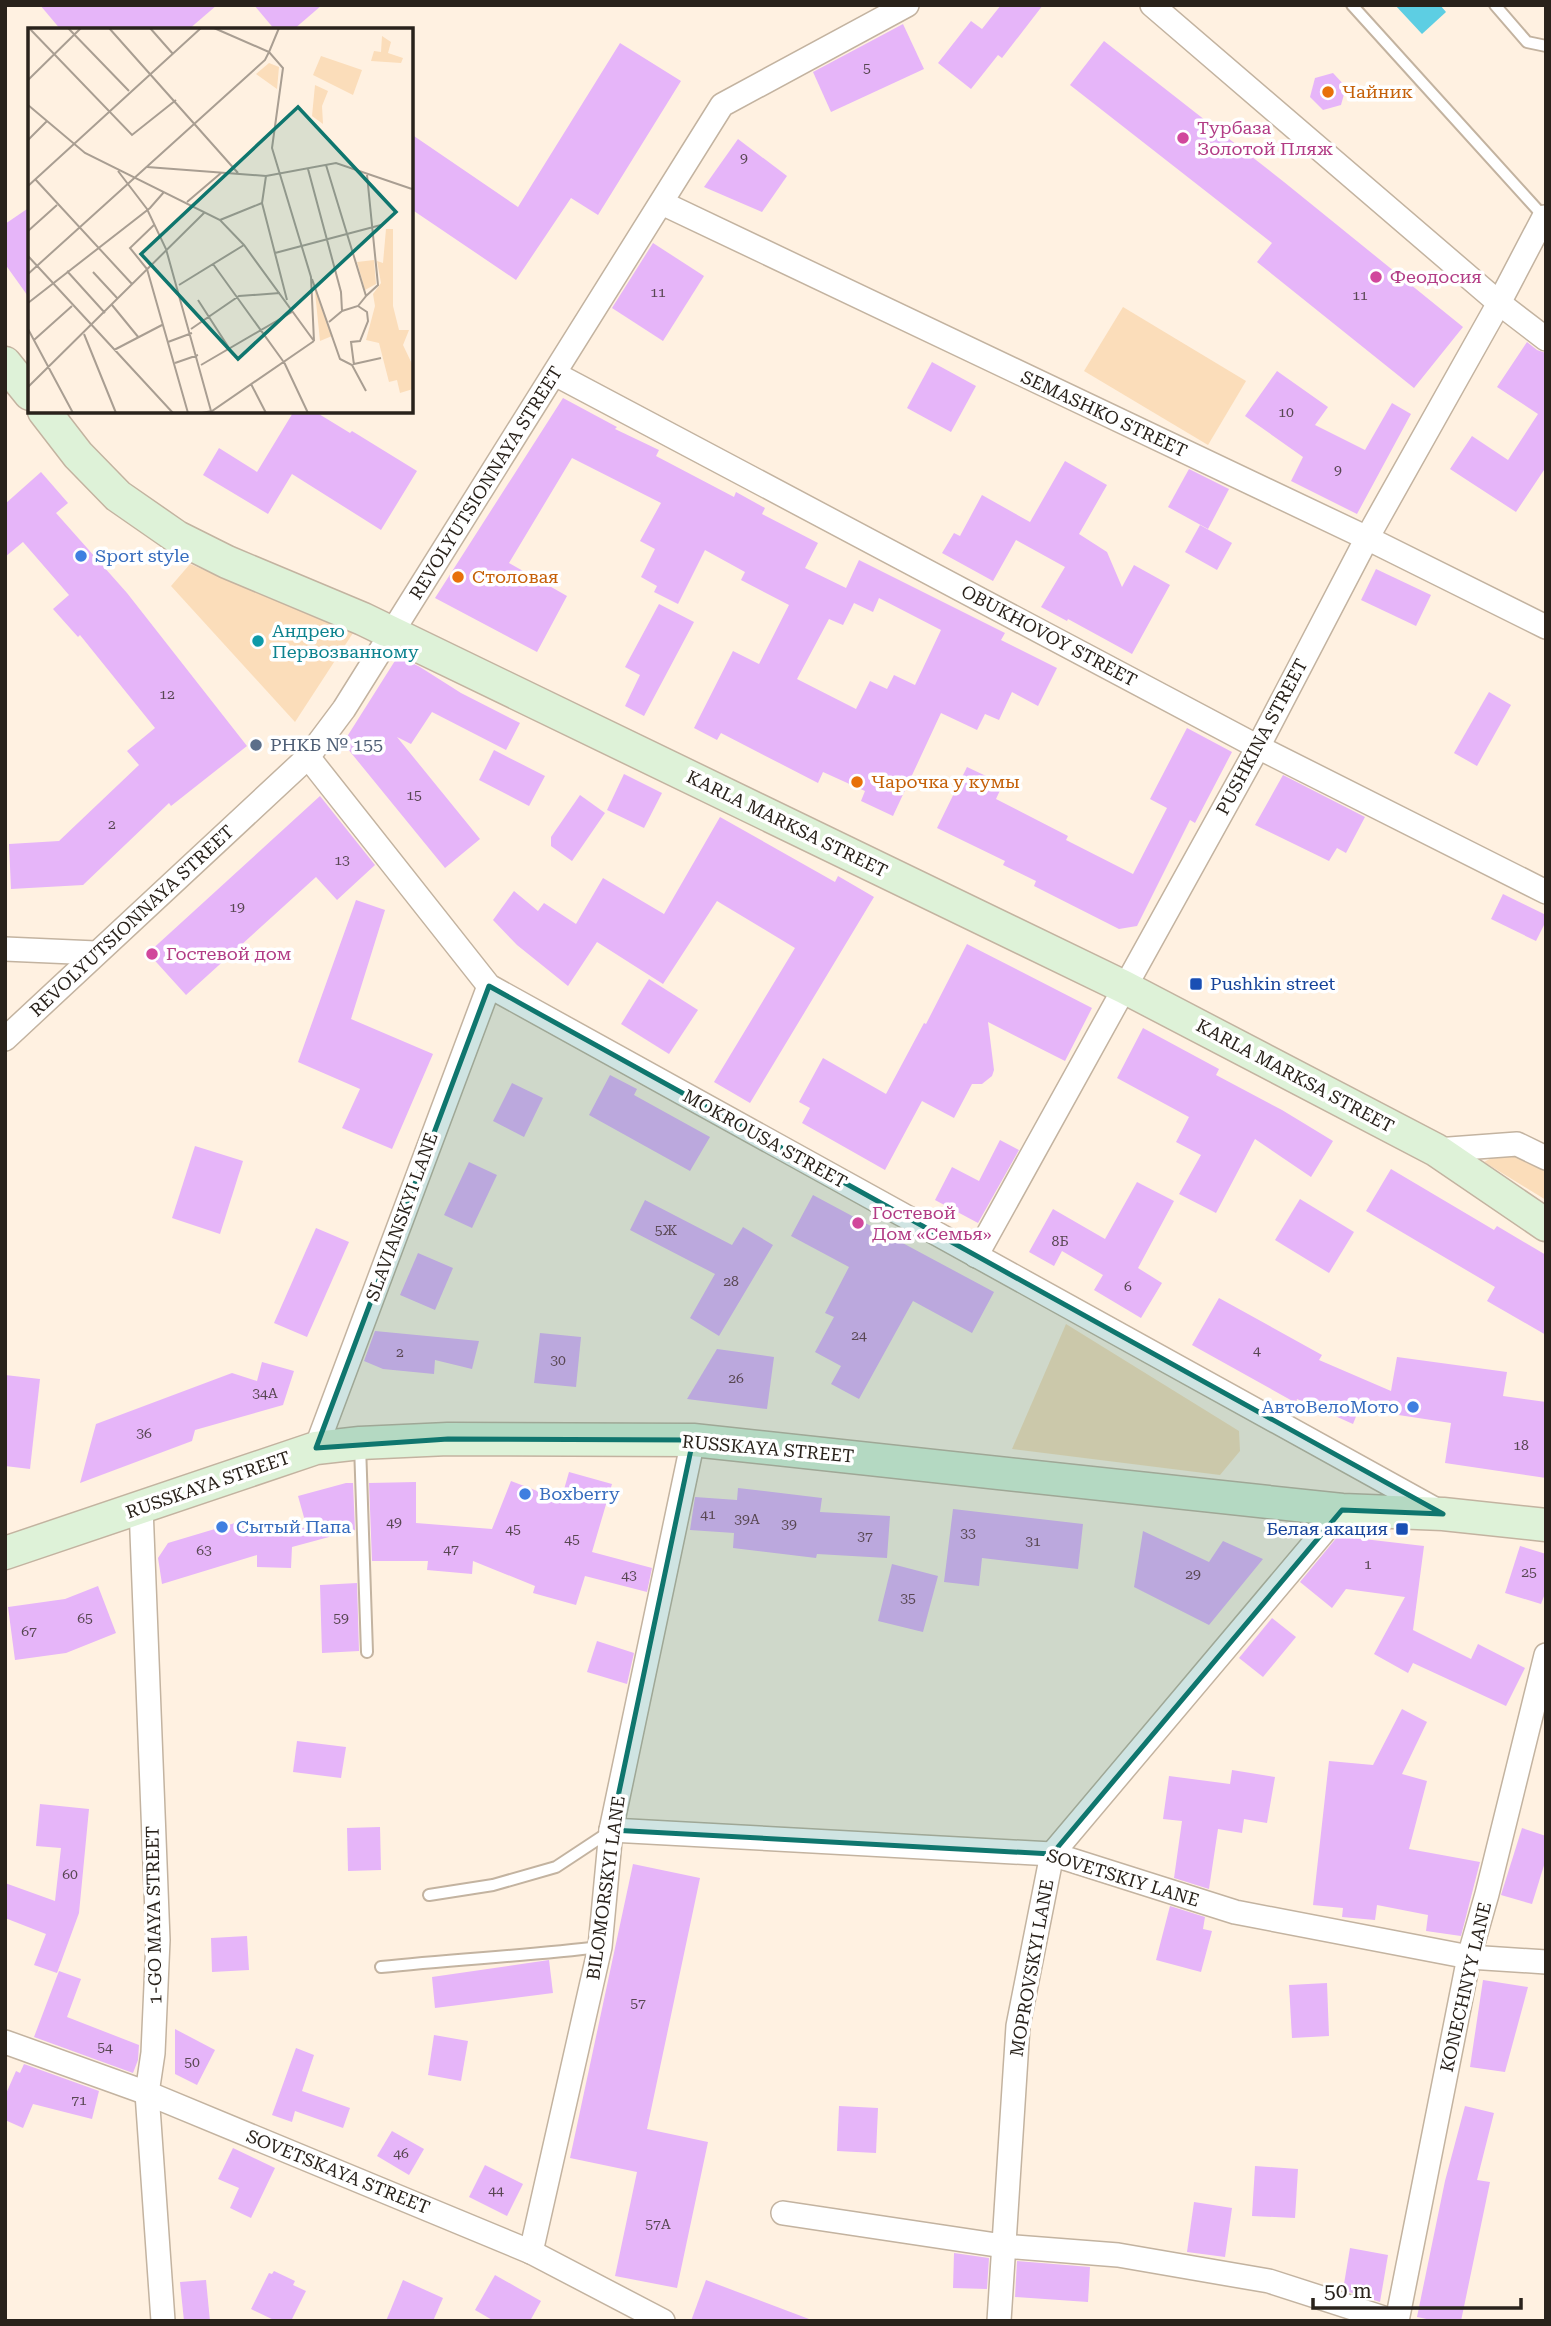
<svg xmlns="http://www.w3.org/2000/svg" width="1551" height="2326" font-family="'Roboto Serif',serif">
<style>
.green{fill:#fbddba}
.water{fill:#5dcee3}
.building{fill:#e6b5f9;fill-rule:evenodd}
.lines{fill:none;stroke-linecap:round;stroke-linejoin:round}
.lane-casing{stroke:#c3b3a0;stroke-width:14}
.street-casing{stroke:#c3b3a0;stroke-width:26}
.secondary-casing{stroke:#c3b3a0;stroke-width:35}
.lane{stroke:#fff;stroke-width:10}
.street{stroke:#fff;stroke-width:23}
.secondary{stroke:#def2d8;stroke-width:32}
.marked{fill:#0f766e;fill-opacity:0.2;stroke:#0f766e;stroke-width:5;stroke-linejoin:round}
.food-dot{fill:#e8710a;stroke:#fff;stroke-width:2.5}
.hotel-dot{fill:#d1479c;stroke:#fff;stroke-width:2.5}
.shop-dot{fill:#3f7fe0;stroke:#fff;stroke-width:2.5}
.culture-dot{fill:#0f9aa8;stroke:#fff;stroke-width:2.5}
.service-dot{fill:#5c6f8a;stroke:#fff;stroke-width:2.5}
.transit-dot{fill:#1a4fb4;stroke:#fff;stroke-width:2.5}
.labels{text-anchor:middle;stroke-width:7;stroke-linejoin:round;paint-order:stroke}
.number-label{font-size:14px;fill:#584752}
.food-label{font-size:18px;fill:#c56008;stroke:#fff;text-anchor:start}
.hotel-label{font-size:18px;fill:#b23c85;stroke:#fff;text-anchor:start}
.street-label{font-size:18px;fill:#29221b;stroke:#fff}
.shop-label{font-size:18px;fill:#366cbe;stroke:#fff;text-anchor:start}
.culture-label{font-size:18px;fill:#0d838f;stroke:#fff;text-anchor:start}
.service-label{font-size:18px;fill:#4e5e75;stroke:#fff;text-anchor:start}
.transit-label{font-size:18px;fill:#164399;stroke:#fff;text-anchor:start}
.inset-road{fill:none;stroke:#a99e92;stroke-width:2}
.view{fill:#0f766e;fill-opacity:0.15;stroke:#0f766e;stroke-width:3.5}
.inset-edge{fill:none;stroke:#29221b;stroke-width:3.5}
</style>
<rect width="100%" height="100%" fill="#fff1e1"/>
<!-- green -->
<g class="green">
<polygon points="1123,307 1246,381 1208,445 1084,371"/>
<polygon points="190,564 353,633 295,722 171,586"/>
<polygon points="1508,1149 1546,1167 1546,1200 1484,1162"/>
<polygon points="1066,1324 1239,1431 1240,1451 1220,1475 1012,1449"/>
</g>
<!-- water -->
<polygon class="water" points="1395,5 1440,5 1446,12 1422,34"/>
<!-- building -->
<g class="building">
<polygon points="40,5 217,5 188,30 61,30"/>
<polygon points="254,5 322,5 293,30 275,30"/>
<polygon points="1001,5 1043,5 1002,58 998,55 971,89 938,63 971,21 982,29"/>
<polygon points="903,24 924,69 831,112 813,72"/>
<polygon points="1104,41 1284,182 1463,327 1414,388 1257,262 1272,243 1070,85"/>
<polygon points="620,43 681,81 598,215 571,198 516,280 411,209 411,134 518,207"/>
<polygon points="1333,73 1346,87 1341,105 1323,110 1310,97 1315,78"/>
<polygon points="738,139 787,176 762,212 704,187"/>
<polygon points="30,207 30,299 5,264 5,224"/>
<polygon points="653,243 704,276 663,341 612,308"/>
<polygon points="1527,342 1537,350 1546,353 1546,467 1516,512 1450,469 1472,436 1508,460 1538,414 1497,387"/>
<polygon points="932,362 976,386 951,432 907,408"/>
<polygon points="1277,371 1328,407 1315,425 1365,450 1392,403 1411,414 1357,514 1291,481 1303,457 1245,416"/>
<path d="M563 398 617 427 615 429 659 450 656 456 734 497 736 492 765 508 762 514 818 543 805 568 846 588 859 560 1005 633 1001 640 1057 668 1038 706 1012 692 999 720 985 714 977 730 941 713 893 816 861 801 865 791 823 772 818 783 721 733 717 740 694 728 733 651 759 664 789 605 741 580 745 572 705 550 678 604 654 592 657 586 641 577 655 549 640 541 661 503 572 458 509 563 567 596 537 652 435 598ZM879 598 941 630 915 685 894 675 887 689 870 681 856 709 797 679 829 619 843 625 854 603 873 612Z"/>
<polygon points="294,411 314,411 350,433 352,431 417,471 381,530 292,474 268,514 203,475 219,448 257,472"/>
<polygon points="1065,461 1107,485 1079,534 1107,552 1122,587 1134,565 1170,585 1132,654 1068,619 1067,621 1041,607 1065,567 1016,540 993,581 942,553 954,533 960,536 982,495 1030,522"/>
<polygon points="1189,469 1229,489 1208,529 1168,507"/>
<polygon points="41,472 68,503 56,513 127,593 247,746 171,806 169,803 83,885 11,889 9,844 59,841 139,765 127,751 155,728 80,635 78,637 53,609 69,595 23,542 5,557 5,504"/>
<polygon points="1200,525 1232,543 1217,570 1185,552"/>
<polygon points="1376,569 1431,595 1416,626 1361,600"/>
<polygon points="659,604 694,622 644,716 625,706 640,675 625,667"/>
<polygon points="398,656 420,667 461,693 520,723 506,750 432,712 411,744 397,737 480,839 445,868 343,743"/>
<polygon points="1489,692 1511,705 1477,766 1454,753"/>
<polygon points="1187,728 1232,752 1195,823 1190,820 1137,926 1119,929 1034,886 1036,881 1003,865 1005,861 937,828 967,767 1003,784 996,799 1068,836 1066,840 1133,874 1167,808 1150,799"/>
<polygon points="494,750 545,776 529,806 479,780"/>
<polygon points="624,774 662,793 644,828 607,810"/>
<polygon points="1283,775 1365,817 1346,853 1337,848 1329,861 1255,825"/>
<polygon points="580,795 605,813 572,861 551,846 551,837"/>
<polygon points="320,796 375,865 337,900 316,877 186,995 148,953"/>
<polygon points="720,817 835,882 838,876 874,897 750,1103 714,1082 795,948 717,901 663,984 597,942 568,986 517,945 493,920 514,891 538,911 544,903 576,924 603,878 664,914"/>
<polygon points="1503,894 1546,915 1546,921 1536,941 1491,919"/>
<polygon points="356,900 385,910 351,1019 433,1054 392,1149 342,1128 360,1089 298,1062"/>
<polygon points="967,944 1092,1008 1065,1061 988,1022 994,1070 992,1076 982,1084 972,1084 954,1118 922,1101 885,1170 802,1123 810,1108 799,1102 823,1058 886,1094 924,1023 926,1024"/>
<polygon points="649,979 698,1010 669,1054 621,1024"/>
<polygon points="1143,1028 1219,1069 1216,1075 1282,1110 1333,1141 1311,1177 1255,1139 1216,1213 1179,1194 1201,1155 1176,1142 1189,1117 1117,1078"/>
<polygon points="610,1075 637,1089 634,1095 710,1137 690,1171 589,1115"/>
<polygon points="512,1083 543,1098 524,1137 493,1121"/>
<polygon points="1000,1140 1019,1150 978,1223 935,1200 952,1167 979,1181"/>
<polygon points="195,1146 243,1161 220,1234 172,1218"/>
<polygon points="469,1162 497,1175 472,1228 444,1215"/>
<polygon points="1391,1169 1494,1230 1497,1226 1546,1255 1546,1335 1487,1301 1495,1287 1366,1211"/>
<polygon points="1137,1182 1174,1201 1138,1268 1162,1283 1141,1318 1094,1290 1103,1275 1062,1251 1054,1266 1029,1252 1053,1209 1105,1239"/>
<polygon points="813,1195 994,1292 972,1333 913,1301 859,1399 831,1384 841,1366 815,1352 834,1317 825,1313 849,1267 791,1236"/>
<polygon points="1300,1199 1354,1232 1329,1273 1275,1240"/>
<polygon points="645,1200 732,1245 743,1227 773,1245 719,1336 690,1318 715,1274 630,1230"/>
<polygon points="316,1228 349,1242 307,1337 274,1323"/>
<polygon points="418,1253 453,1268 435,1310 400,1295"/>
<polygon points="1219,1298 1322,1355 1319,1360 1391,1391 1397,1357 1507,1372 1503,1396 1546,1402 1546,1478 1445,1463 1451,1423 1359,1409 1353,1424 1297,1399 1296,1403 1192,1345"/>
<polygon points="375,1331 479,1341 472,1369 435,1360 434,1374 383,1369 364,1361"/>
<polygon points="540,1333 581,1337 576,1387 534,1383"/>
<polygon points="717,1349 774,1357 767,1409 687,1399"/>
<polygon points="262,1362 294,1371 283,1405 195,1430 192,1441 80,1483 96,1424 232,1373 257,1381"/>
<polygon points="5,1375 40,1379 30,1469 5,1466"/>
<polygon points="569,1472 612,1484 592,1552 652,1568 647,1592 585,1576 576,1605 533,1593 535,1586 473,1561 472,1574 427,1570 428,1561 372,1561 369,1483 416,1482 416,1523 492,1529 511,1481 561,1500"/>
<polygon points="346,1483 353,1483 355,1530 292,1547 291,1568 257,1567 257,1555 162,1584 158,1558 168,1543 245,1520 245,1525 307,1528 298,1496"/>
<polygon points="738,1488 822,1498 820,1512 890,1516 887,1558 817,1554 816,1558 733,1548 734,1533 690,1530 695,1497 737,1500"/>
<polygon points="953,1509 1083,1524 1078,1569 982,1558 979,1586 944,1582"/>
<polygon points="1143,1531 1209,1562 1223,1541 1263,1559 1209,1625 1134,1587"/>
<polygon points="1338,1536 1424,1546 1413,1630 1471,1659 1478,1644 1525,1668 1506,1706 1413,1663 1408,1673 1374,1654 1405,1597 1346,1589 1332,1608 1300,1582"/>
<polygon points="1520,1546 1546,1554 1546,1591 1541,1604 1505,1593"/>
<polygon points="892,1564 938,1576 923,1632 878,1621"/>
<polygon points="357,1583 359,1651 322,1653 320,1585"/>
<polygon points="98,1586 116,1633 66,1653 15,1660 8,1607 65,1599"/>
<polygon points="1272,1618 1296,1637 1263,1677 1239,1658"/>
<polygon points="597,1641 634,1653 627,1684 587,1672"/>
<polygon points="1402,1709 1427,1722 1402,1774 1427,1781 1409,1849 1480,1862 1461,1936 1426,1931 1428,1915 1377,1905 1375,1920 1342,1917 1343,1908 1313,1905 1329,1761 1373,1765"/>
<polygon points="297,1741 346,1747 341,1778 293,1772"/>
<polygon points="1232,1770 1275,1777 1267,1823 1244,1819 1242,1833 1218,1829 1209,1889 1174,1878 1182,1821 1163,1819 1169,1776 1230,1784"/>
<polygon points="40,1804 89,1809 79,1913 57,1973 34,1965 46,1934 5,1918 5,1883 55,1901 61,1848 36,1846"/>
<polygon points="380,1827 381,1870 348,1871 347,1828"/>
<polygon points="1522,1828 1546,1836 1546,1859 1532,1904 1501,1895"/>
<polygon points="633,1864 700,1878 647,2129 708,2142 677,2288 615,2276 637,2172 570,2158"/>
<polygon points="1170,1906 1205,1917 1203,1929 1212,1931 1201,1972 1156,1960"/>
<polygon points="247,1936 249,1970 212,1972 211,1938"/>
<polygon points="549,1960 553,1993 435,2008 432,1977"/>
<polygon points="59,1971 81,1979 67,2017 139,2045 138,2060 133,2073 34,2037"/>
<polygon points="1483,1980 1528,1987 1505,2072 1470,2067"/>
<polygon points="1327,1983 1329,2036 1292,2038 1289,1985"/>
<polygon points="175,2029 215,2050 197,2085 175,2074"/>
<polygon points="434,2035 468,2041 461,2081 428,2075"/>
<polygon points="296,2048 314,2055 302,2091 350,2108 343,2128 295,2111 292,2122 272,2115"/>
<polygon points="24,2064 99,2091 92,2119 33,2104 23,2128 5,2120 5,2096 16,2071 20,2073"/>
<polygon points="839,2106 878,2108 876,2153 837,2151"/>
<polygon points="1465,2106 1494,2113 1477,2180 1490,2182 1461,2321 1436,2321 1417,2317 1445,2181"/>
<polygon points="392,2131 424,2149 409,2175 377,2156"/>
<polygon points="233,2148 275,2168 251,2218 230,2208 239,2188 218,2179"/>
<polygon points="485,2165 523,2184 507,2216 469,2197"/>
<polygon points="1255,2166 1298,2169 1295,2218 1252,2216"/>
<polygon points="1194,2202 1232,2208 1225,2257 1187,2252"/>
<polygon points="1350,2248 1388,2255 1380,2302 1343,2290"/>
<polygon points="954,2253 989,2258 987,2289 953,2288"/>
<polygon points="1017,2261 1090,2267 1088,2302 1015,2297"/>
<polygon points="274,2271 295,2281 293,2285 306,2291 291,2321 276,2321 251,2309 269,2273 272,2274"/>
<polygon points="495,2275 541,2301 530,2321 494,2321 475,2310"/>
<polygon points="206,2280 210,2321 184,2321 180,2282"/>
<polygon points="403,2280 443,2298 433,2321 386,2321"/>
<polygon points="706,2280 809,2319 808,2321 691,2321"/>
</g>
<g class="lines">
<!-- lane casing -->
<g class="lane-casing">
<g id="lane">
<polyline points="1352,5 1544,217"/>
<polyline points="1495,5 1527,42 1546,46"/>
<polyline points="360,1445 367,1652"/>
<polyline points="429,1895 493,1885 556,1867 609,1832"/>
<path d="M381 1967C454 1959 527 1956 600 1947"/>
</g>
</g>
<!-- street casing -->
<g class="street-casing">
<g id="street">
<polyline points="1152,5 1499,303 1546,339"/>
<polyline points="662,203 1367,538 1546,627"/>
<polyline points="555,374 1258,747 1546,892"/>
<polyline points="308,757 489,986 1440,1512"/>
<polyline points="5,949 96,953"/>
<polyline points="5,1039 308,757 344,709 722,105 907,5"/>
<polyline points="1436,1150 1517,1144 1546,1158"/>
<polyline points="976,1256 1258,747 1367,538 1499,303 1544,217"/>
<polyline points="316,1448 489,986"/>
<polyline points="141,1507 158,1940 153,2053 147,2093 163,2321"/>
<polyline points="611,1830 1052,1854 1235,1912 1469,1957 1546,1962"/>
<polyline points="5,2042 147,2093 531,2252 663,2321"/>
<polyline points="783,2213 1003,2246 1118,2255 1269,2281 1393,2321"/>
<polyline points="531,2252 600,1947 611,1830 693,1440"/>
<polyline points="999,2321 1018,2026 1052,1854 1342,1510"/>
<polyline points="1397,2321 1469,1957 1487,1894 1546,1655"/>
</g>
</g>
<!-- secondary casing -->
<g class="secondary-casing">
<g id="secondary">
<polyline points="5,363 30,394"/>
<polyline points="44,411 78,455 118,496 177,537 227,562 363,619 1124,987 1436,1150 1546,1225"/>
<polyline points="5,1553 316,1448 360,1443 448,1439 693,1440 1342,1510 1443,1514 1546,1525"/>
</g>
</g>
<!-- lane -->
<use href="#lane" class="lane"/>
<!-- street -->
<use href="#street" class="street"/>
<!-- secondary -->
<use href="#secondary" class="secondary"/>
</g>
<!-- marked area -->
<path class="marked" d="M489 986 1443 1514 1342 1510 1052 1854 611 1830 693 1440 448 1439 316 1448Z"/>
<!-- markers -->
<g class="food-dot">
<circle cx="1328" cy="92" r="7"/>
<circle cx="458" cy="577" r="7"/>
<circle cx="857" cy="782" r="7"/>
</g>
<g class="hotel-dot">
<circle cx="1183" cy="138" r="7"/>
<circle cx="1376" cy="277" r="7"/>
<circle cx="152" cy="954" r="7"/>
<circle cx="858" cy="1223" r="7"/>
</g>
<g class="shop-dot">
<circle cx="81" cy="556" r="7"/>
<circle cx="1413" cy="1407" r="7"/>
<circle cx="525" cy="1494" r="7"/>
<circle cx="222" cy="1527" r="7"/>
</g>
<circle class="culture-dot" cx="258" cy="641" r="7"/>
<circle class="service-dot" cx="256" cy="745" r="7"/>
<g class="transit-dot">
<rect x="1189" y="977" width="14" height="14" rx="3.5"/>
<rect x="1395" y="1522" width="14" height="14" rx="3.5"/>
</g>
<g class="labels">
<!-- number labels -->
<g class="number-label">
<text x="867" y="73">5</text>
<text x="744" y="163">9</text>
<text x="658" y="297">11</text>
<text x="1360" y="300">11</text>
<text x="1286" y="417">10</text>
<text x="1338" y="475">9</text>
<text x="167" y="699">12</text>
<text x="414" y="800">15</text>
<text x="112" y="829">2</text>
<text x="342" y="865">13</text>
<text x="237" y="912">19</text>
<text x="666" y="1235">5Ж</text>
<text x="1060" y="1246">8Б</text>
<text x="731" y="1286">28</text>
<text x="1128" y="1291">6</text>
<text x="859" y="1340">24</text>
<text x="1257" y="1355">4</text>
<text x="400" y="1357">2</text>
<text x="558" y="1365">30</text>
<text x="736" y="1383">26</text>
<text x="265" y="1398">34А</text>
<text x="144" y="1438">36</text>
<text x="1521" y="1450">18</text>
<text x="708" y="1519">41</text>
<text x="747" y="1524">39А</text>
<text x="394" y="1527">49</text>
<text x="789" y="1529">39</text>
<text x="513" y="1534">45</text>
<text x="968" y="1538">33</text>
<text x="865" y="1541">37</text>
<text x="572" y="1544">45</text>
<text x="1033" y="1546">31</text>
<text x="451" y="1554">47</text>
<text x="204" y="1555">63</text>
<text x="1368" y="1569">1</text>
<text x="1529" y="1577">25</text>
<text x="1193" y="1579">29</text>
<text x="629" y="1580">43</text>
<text x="908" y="1603">35</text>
<text x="85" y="1623">65</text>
<text x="341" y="1623">59</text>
<text x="29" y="1636">67</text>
<text x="70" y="1879">60</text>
<text x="638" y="2008">57</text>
<text x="105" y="2052">54</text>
<text x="192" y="2067">50</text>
<text x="79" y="2105">71</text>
<text x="401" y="2158">46</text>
<text x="496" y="2195">44</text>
<text x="658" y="2229">57А</text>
</g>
<!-- food labels -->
<g class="food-label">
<text x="1342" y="98">Чайник</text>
<text x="472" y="583">Столовая</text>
<text x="871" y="788">Чарочка у кумы</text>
</g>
<!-- hotel labels -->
<g class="hotel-label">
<text x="1197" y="134">Турбаза<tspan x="1197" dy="21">Золотой Пляж</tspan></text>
<text x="1390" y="283">Феодосия</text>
<text x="166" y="960">Гостевой дом</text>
<text x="872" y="1219">Гостевой<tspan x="872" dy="21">Дом «Семья»</tspan></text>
</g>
<!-- street labels -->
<g class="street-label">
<text transform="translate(1104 414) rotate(25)" y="6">SEMASHKO STREET</text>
<text transform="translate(486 483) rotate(-58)" y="6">REVOLYUTSIONNAYA STREET</text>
<text transform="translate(1049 636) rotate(28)" y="6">OBUKHOVOY STREET</text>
<text transform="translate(1262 737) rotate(-62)" y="6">PUSHKINA STREET</text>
<text transform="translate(787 824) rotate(26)" y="6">KARLA MARKSA STREET</text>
<text transform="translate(132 921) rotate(-43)" y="6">REVOLYUTSIONNAYA STREET</text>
<text transform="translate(1295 1076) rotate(28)" y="6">KARLA MARKSA STREET</text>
<text transform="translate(765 1139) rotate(29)" y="6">MOKROUSA STREET</text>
<text transform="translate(402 1217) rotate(-70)" y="6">SLAVIANSKYI LANE</text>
<text transform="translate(768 1449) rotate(5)" y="6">RUSSKAYA STREET</text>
<text transform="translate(208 1485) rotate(-19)" y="6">RUSSKAYA STREET</text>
<text transform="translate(1123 1878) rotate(17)" y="6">SOVETSKIY LANE</text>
<text transform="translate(606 1888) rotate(-82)" y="6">BILOMORSKYI LANE</text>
<text transform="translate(154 1915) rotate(-91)" y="6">1-GO MAYA STREET</text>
<text transform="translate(1032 1968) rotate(-80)" y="6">MOPROVSKYI LANE</text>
<text transform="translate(1466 1987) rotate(-77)" y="6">KONECHNYY LANE</text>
<text transform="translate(338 2172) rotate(22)" y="6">SOVETSKAYA STREET</text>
</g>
<!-- shop labels -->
<g class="shop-label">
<text x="95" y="562">Sport style</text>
<text x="1399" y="1413" text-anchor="end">АвтоВелоМото</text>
<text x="539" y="1500">Boxberry</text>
<text x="236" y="1533">Сытый Папа</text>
</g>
<!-- culture labels -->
<g class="culture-label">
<text x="272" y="637">Андрею<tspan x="272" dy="21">Первозванному</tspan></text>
</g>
<!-- service labels -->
<g class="service-label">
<text x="270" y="751">РНКБ № 155</text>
</g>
<!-- transit labels -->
<g class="transit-label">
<text x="1210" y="990">Pushkin street</text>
<text x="1388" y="1535" text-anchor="end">Белая акация</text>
</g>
</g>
<!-- overview -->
<g transform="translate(28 28)">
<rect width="385" height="385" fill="#fff1e1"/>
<path d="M354 8 363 14 360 25 375 30 373 35 343 33 346 23 353 24ZM293 28 334 42 325 67 285 47ZM241 35 251 39 249 61 228 46ZM287 57 300 63 294 78 295 96 284 88ZM358 201H365V278L371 302H381L375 317 385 338V361L372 365 369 352 361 354 351 315 338 312 347 278 345 266 353 255 349 233 355 235ZM346 232 348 256 337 262 329 234ZM285 253 304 308 292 313 287 264Z" fill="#fbddba"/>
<path class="inset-road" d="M1 0 104 107 148 72M40 0 101 63M81 0 210 145M122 0 145 26M251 0 241 24 255 40 244 120 283 249 286 313M0 52 53 0M0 77 57 125 192 192 216 217 286 313M0 112 19 93M298 137 338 268 330 278 314 283M119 139 238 148 308 135 384 161M280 141 313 264 314 283 301 294M90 143 119 181 138 221 183 383M238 148 234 175 259 272M7 151 104 256M0 158 173 0M159 174 193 145M192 192 234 175M127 196 102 220 119 241 160 385M0 203 29 177M247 225 353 197M0 228 145 385M185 236 255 333M39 243 77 285M65 244 90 271M0 246 237 32 241 24 186 0M284 251 312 331 324 337 338 363M151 257 216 217M338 268 350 257 339 147M170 272 201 320M0 275 122 180 136 164M84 277 111 310M0 301 45 385M163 301 211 268 252 265M56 306 88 385M6 312 44 278M140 314 164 305M86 322 134 297M256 334 280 385M147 335 170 327M326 336 353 330M173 337 264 284M326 337 323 314 332 313 340 293 339 284 330 278M223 356 238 385M0 359 177 184M174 385 184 383 286 313"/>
<path class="view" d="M270 79 368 184 210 331 113 226Z"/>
<rect width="385" height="385" class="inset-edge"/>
</g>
<!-- border -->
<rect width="1551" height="2326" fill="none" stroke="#29221b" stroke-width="14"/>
<!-- scale -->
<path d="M1313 2298v10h208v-10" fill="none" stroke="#29221b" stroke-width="3.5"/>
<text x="1324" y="2298" font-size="21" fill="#29221b" stroke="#ffffff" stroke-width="5" paint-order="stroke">50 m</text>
</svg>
